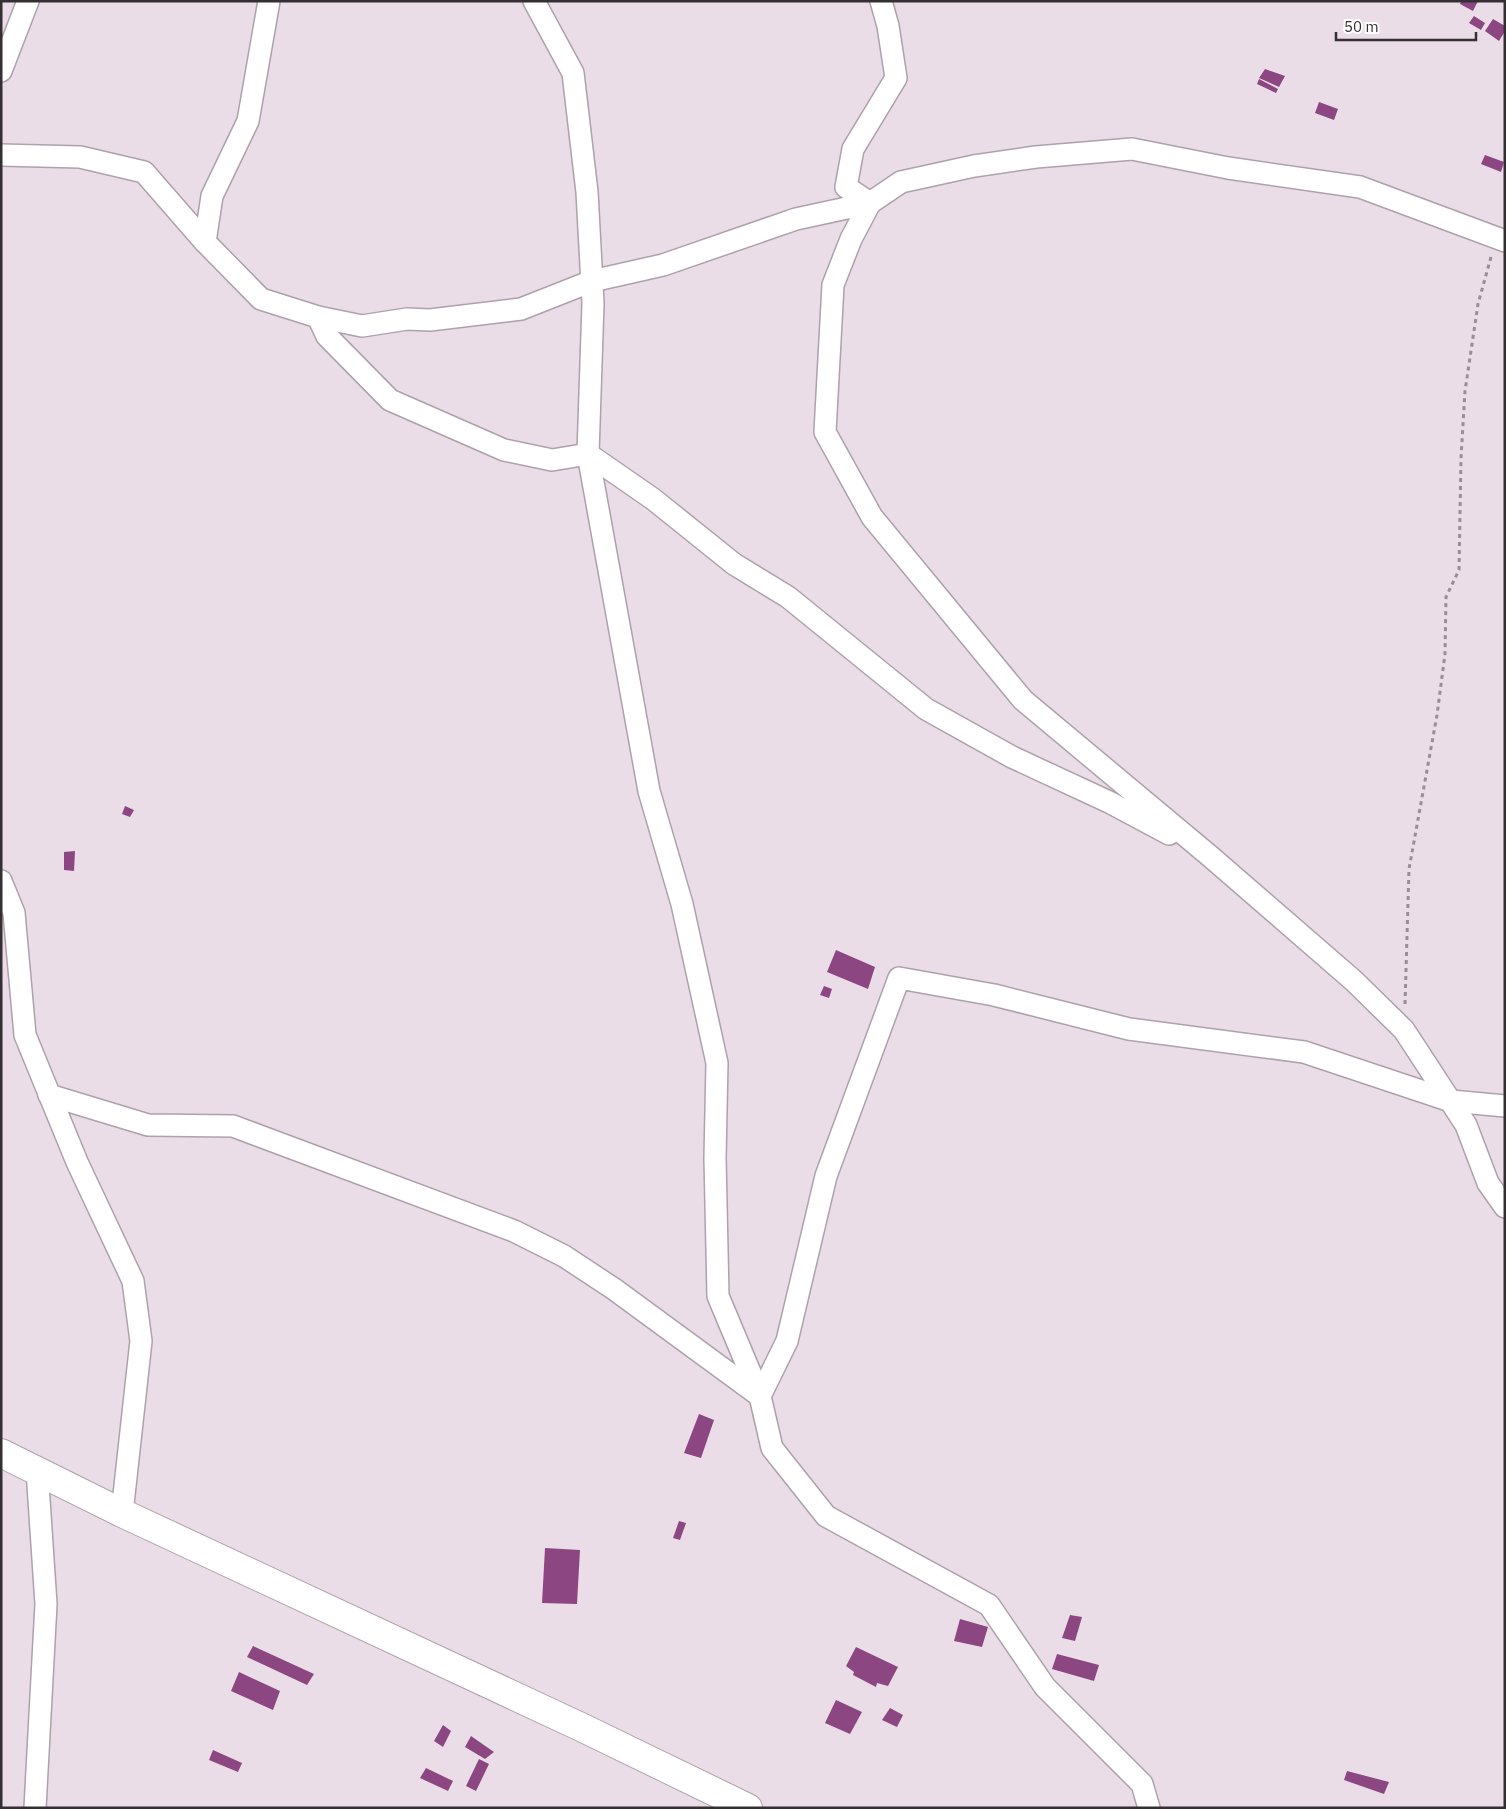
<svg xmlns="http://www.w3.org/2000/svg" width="1506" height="1809" font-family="'IBM Plex Sans',sans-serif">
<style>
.building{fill:#8c4782}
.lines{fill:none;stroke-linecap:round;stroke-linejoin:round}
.street-casing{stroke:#ada1ab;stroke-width:24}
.primary-casing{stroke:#ada1ab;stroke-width:30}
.path{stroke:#988e95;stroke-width:3;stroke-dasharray:4 4;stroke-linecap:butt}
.street{stroke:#fff;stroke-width:21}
.primary{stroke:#fff;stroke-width:28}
</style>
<rect width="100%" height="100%" fill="#eadde7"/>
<!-- building -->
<g class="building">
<polygon points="1461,1 1478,1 1473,11 1460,4"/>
<polygon points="1474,16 1485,23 1481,30 1469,23"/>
<polygon points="1493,19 1505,26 1505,31 1499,41 1485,31"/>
<polygon points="1265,69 1285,76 1279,87 1259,78"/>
<polygon points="1259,79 1278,89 1276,93 1257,84"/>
<polygon points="1319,102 1338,109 1334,120 1315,113"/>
<polygon points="1485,155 1504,162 1501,172 1481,164"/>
<polygon points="125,806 134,810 130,817 122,814"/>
<polygon points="75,851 74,871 64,870 64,852"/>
<polygon points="836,950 875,967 868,989 827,972"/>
<polygon points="824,986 832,989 829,998 820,995"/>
<polygon points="699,1414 714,1420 701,1458 684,1453"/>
<polygon points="679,1521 686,1523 680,1540 673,1538"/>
<polygon points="545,1548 580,1550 577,1604 542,1603"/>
<polygon points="1070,1615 1082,1617 1075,1641 1062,1638"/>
<polygon points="960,1619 988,1627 982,1647 954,1641"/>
<polygon points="253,1646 314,1674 307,1685 247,1657"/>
<polygon points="856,1647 898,1667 888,1686 877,1683 876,1687 853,1675 854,1672 846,1666"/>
<polygon points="1057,1654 1099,1665 1094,1681 1052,1669"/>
<polygon points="239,1672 280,1691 273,1710 231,1691"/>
<polygon points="836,1700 862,1712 850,1734 825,1723"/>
<polygon points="890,1708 903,1715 897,1727 882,1720"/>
<polygon points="443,1725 451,1731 443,1747 434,1741"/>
<polygon points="471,1736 494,1752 485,1759 465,1747"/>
<polygon points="213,1750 242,1763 238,1772 209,1760"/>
<polygon points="479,1759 489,1764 476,1791 466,1786"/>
<polygon points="426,1768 453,1781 448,1791 420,1778"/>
<polygon points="1347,1771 1389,1782 1384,1794 1344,1780"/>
</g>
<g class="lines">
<!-- street casing -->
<g class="street-casing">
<g id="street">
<polyline points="534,1 573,73 587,192 593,303 588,454 649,791 682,904 717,1063 715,1158 718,1296 760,1396"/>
<polyline points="1,71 28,1"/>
<polyline points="1,155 80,157 144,172 205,242 261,299 318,317 362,326 407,319 430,320 521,309 592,281 663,265 796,219 870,203"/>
<polyline points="870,203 846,187 853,149 896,78 888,26 881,1"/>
<polyline points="1505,241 1360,187 1228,168 1132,149 1036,157 974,166 901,182 870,203 851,239 833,285 825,432 872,517 1023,700 1211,857 1354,981 1404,1030 1466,1125 1488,1183 1505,1207"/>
<polyline points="205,242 212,196 248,121 269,1"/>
<polyline points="318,317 327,336 390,400 504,450 552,460 588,454 653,499 734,564 788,597 926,709 1012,757 1109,802 1169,834"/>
<polyline points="1,881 14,913 25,1035 77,1162 133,1281 141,1341 122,1513"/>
<polyline points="49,1095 148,1125 233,1126 514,1231 564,1256 614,1289 760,1396"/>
<polyline points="35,1808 46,1604 37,1470"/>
<polyline points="1149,1808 1142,1784 1045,1687 989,1605 826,1516 772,1448 760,1396 787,1341 826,1176 899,978 994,995 1129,1029 1304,1052 1451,1101 1505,1106"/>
</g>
</g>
<!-- primary casing -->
<g class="primary-casing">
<polyline id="primary" points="1,1453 122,1513 581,1727 748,1808"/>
</g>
<!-- path -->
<polyline class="path" points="1405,1004 1409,869 1437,715 1445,654 1446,597 1459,570 1461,458 1465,391 1478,304 1491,257"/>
<!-- street -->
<use href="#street" class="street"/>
<!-- primary -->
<use href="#primary" class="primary"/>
</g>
<!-- border -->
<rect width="1506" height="1809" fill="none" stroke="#342f33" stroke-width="5"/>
<!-- scale -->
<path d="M1336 32v8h140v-8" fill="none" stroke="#342f33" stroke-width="2.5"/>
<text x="1344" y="32" font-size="15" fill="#342f33" stroke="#ffffff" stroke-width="4" paint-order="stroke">50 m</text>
</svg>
